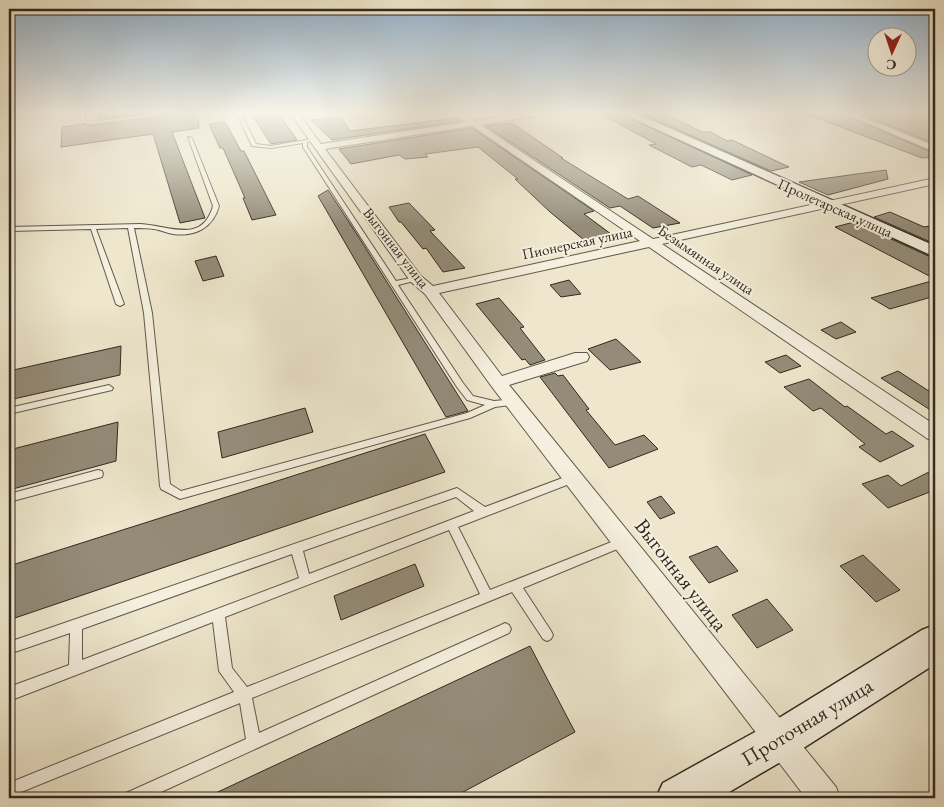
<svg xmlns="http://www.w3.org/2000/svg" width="944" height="807" font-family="'EB Garamond',serif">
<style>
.building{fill:#948c79;stroke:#32291f}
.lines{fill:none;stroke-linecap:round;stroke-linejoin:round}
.lane-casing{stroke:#61584a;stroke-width:2}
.street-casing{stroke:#61584a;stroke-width:2}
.secondary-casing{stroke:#32291f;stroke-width:3}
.lane{fill:#f4efde;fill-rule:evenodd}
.street{fill:#f4efde;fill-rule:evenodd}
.secondary{fill:#f4efde;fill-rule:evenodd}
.labels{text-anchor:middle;stroke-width:4;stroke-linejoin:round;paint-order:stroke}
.far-street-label{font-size:15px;fill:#32291f;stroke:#f4efde}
.near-street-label{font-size:21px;fill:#32291f;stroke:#f4efde}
</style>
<rect width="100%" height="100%" fill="#eee7cd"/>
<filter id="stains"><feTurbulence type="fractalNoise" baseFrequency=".004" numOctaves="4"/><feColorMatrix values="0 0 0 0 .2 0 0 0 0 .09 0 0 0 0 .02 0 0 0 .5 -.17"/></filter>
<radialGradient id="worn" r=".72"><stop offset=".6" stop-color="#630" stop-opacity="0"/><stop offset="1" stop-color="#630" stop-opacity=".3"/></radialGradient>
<!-- building -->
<g class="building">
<polygon points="98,113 150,113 98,119"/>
<polygon points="179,113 198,113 199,128 172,132 205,218 180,223 153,134 61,147 62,127 82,124 91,126 177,115"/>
<polygon points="251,113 278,113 297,140 271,144"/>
<polygon points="599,113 619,113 752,175 732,180 701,165 692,167 649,145 656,144"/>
<polygon points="641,113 663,113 702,132 711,132 727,141 732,140 789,167 771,171"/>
<polygon points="809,113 841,113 935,154 935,157 922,158 809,115"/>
<polygon points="859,113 935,113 935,144"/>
<polygon points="341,117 350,131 457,118 461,121 332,140 311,120"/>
<polygon points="225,122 241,151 244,151 276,215 252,220 243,198 245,198 223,148 220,148 209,124"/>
<polygon points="512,123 563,158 561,158 628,199 638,196 680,223 653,228 620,206 610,208 486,126"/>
<polygon points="472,128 594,211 584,214 611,234 584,240 550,212 515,179 518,179 478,147 425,154 428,157 405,159 399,155 351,164 339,149"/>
<polygon points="886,170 888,179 828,195 799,182"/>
<polygon points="328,190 358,236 468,411 446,417 318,196"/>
<polygon points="409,203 435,230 430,231 465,268 443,272 426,248 423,249 401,222 399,222 389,207"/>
<polygon points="890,212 924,227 935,225 935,244 874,217"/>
<polygon points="854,222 935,259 935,279 835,227"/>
<polygon points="216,256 224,276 203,281 195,261"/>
<polygon points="569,280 581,294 561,297 550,285"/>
<polygon points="935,280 935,296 890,309 871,298"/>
<polygon points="499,298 524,327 520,328 545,360 530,365 525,359 522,360 476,304"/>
<polygon points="841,322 856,332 836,339 821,330"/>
<polygon points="616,339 641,362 610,370 588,349"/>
<polygon points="121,346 120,375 9,400 9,371"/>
<polygon points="786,355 801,366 780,373 765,362"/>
<polygon points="898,371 935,395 935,413 881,378"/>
<polygon points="555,373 558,376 563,375 589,409 586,410 615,445 644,435 658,449 609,468 540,377"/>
<polygon points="809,379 845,407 847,406 886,434 892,431 914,446 880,462 859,447 865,444 821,408 813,411 784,387"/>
<polygon points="305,408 313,432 222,458 218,432"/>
<polygon points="118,422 116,461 9,490 9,450"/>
<polygon points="425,434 445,472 9,620 9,566"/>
<polygon points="935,469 935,490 888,508 862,484 888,475 901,486"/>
<polygon points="661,496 675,513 660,519 647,502"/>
<polygon points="717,546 738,571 709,583 689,557"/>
<polygon points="863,555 900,590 876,602 840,566"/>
<polygon points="415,564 424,586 341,620 334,596"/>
<polygon points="767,599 793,630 757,648 732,615"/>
<polygon points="530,646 575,732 452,798 205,798"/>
</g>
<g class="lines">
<!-- lane casing -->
<g class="lane-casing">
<g id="lane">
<polygon points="81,113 85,113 85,120 91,122 165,113 177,113 91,124 82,122"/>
<path d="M237 113H241L256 144 271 146 312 139V141L307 142V147L396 281 416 277 419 279 418 280 398 285 463 383 473 396 494 401 514 399 517 400 518 402 517 404 495 407 470 418 180 499 161 489 160 486 144 313 128 228 96 229 124 304 120 306 116 304 91 229 9 231V227L140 224C168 225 202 245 213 206L188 137 192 138 219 206C213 228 195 237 173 234 167 233 161 230 154 229 148 228 141 228 134 228L152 313 170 484 181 491 467 413 485 405 467 400 457 387 303 147V143L271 148 252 146Z"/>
<polygon points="109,385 113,388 112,390 9,414 9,408"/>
<polygon points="98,470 102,471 103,474 102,477 9,502 9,494"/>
<path d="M573 474 577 475 578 478 577 481 458 527 490 590 619 539 623 537 627 539 629 542 627 545 523 588 551 631 553 635 551 639 547 641 543 639 512 592 252 698 259 733 501 625 505 623 509 625 511 629 509 633 148 798H123L126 793 246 739 240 703 9 797V783L234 692 219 671 213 622 9 701V687L69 665 70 633 9 654V642L457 488 485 507ZM456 497 474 511 309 574 303 551ZM449 530 480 594 247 687 232 668 225 617ZM292 554 299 578 82 660V629Z"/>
</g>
</g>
<!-- street casing -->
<g class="street-casing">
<g id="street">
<path d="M290 113H298L321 144 466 122 454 113H463L475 121 527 113H547L543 115 481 125 653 239 935 178V184L662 244 935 425V441L928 439 649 247 439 293 502 376 575 353H587L589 357 587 361 509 385 836 787 840 798H806L492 387 425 294 411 282ZM472 126 640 241 433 286 421 276 325 149Z"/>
<polygon points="843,113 854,113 935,146 935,152"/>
</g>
</g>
<!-- secondary casing -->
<g class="secondary-casing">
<g id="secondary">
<polygon points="9,113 22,113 20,115 9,117"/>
<polygon points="621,113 636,113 935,246 935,257"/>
<polygon points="935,625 935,664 794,754 719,798 656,798 663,783 766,726 922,630"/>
</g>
</g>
<!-- lane -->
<use href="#lane" class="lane"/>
<!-- street -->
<use href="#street" class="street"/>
<!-- secondary -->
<use href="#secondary" class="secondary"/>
</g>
<!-- sky -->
<linearGradient id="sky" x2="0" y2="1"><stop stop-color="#91aec6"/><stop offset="0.5" stop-color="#f7f4e8"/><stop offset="1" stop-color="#f7f4e8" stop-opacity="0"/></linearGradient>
<rect width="944" height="226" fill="url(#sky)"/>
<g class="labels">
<!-- far-street labels -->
<g class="far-street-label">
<text transform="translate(835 208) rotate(24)" y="5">Пролетарская улица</text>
<text transform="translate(577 243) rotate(-12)" y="5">Пионерская улица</text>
<text transform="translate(396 248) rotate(52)" y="5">Выгонная улица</text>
<text transform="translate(706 260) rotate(34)" y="5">Безымянная улица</text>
</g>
<!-- near-street labels -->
<g class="near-street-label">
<text transform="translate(681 575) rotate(52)" y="7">Выгонная улица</text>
<text transform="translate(807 722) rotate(-31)" y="7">Проточная улица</text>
</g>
</g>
<!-- margin -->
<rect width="944" height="807" fill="none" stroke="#eee7cd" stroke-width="30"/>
<rect x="10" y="10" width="924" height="787" fill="none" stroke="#32291f" stroke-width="2.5"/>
<rect x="15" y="15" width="914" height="777" fill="none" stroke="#32291f"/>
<!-- north arrow -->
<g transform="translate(892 52) rotate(183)"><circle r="24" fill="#f4efde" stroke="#a6a092"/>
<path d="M0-4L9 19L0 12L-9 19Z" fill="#8f2418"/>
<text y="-8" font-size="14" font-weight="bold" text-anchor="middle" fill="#32291f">С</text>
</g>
<rect width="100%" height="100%" filter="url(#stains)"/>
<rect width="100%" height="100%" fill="url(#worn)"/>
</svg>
